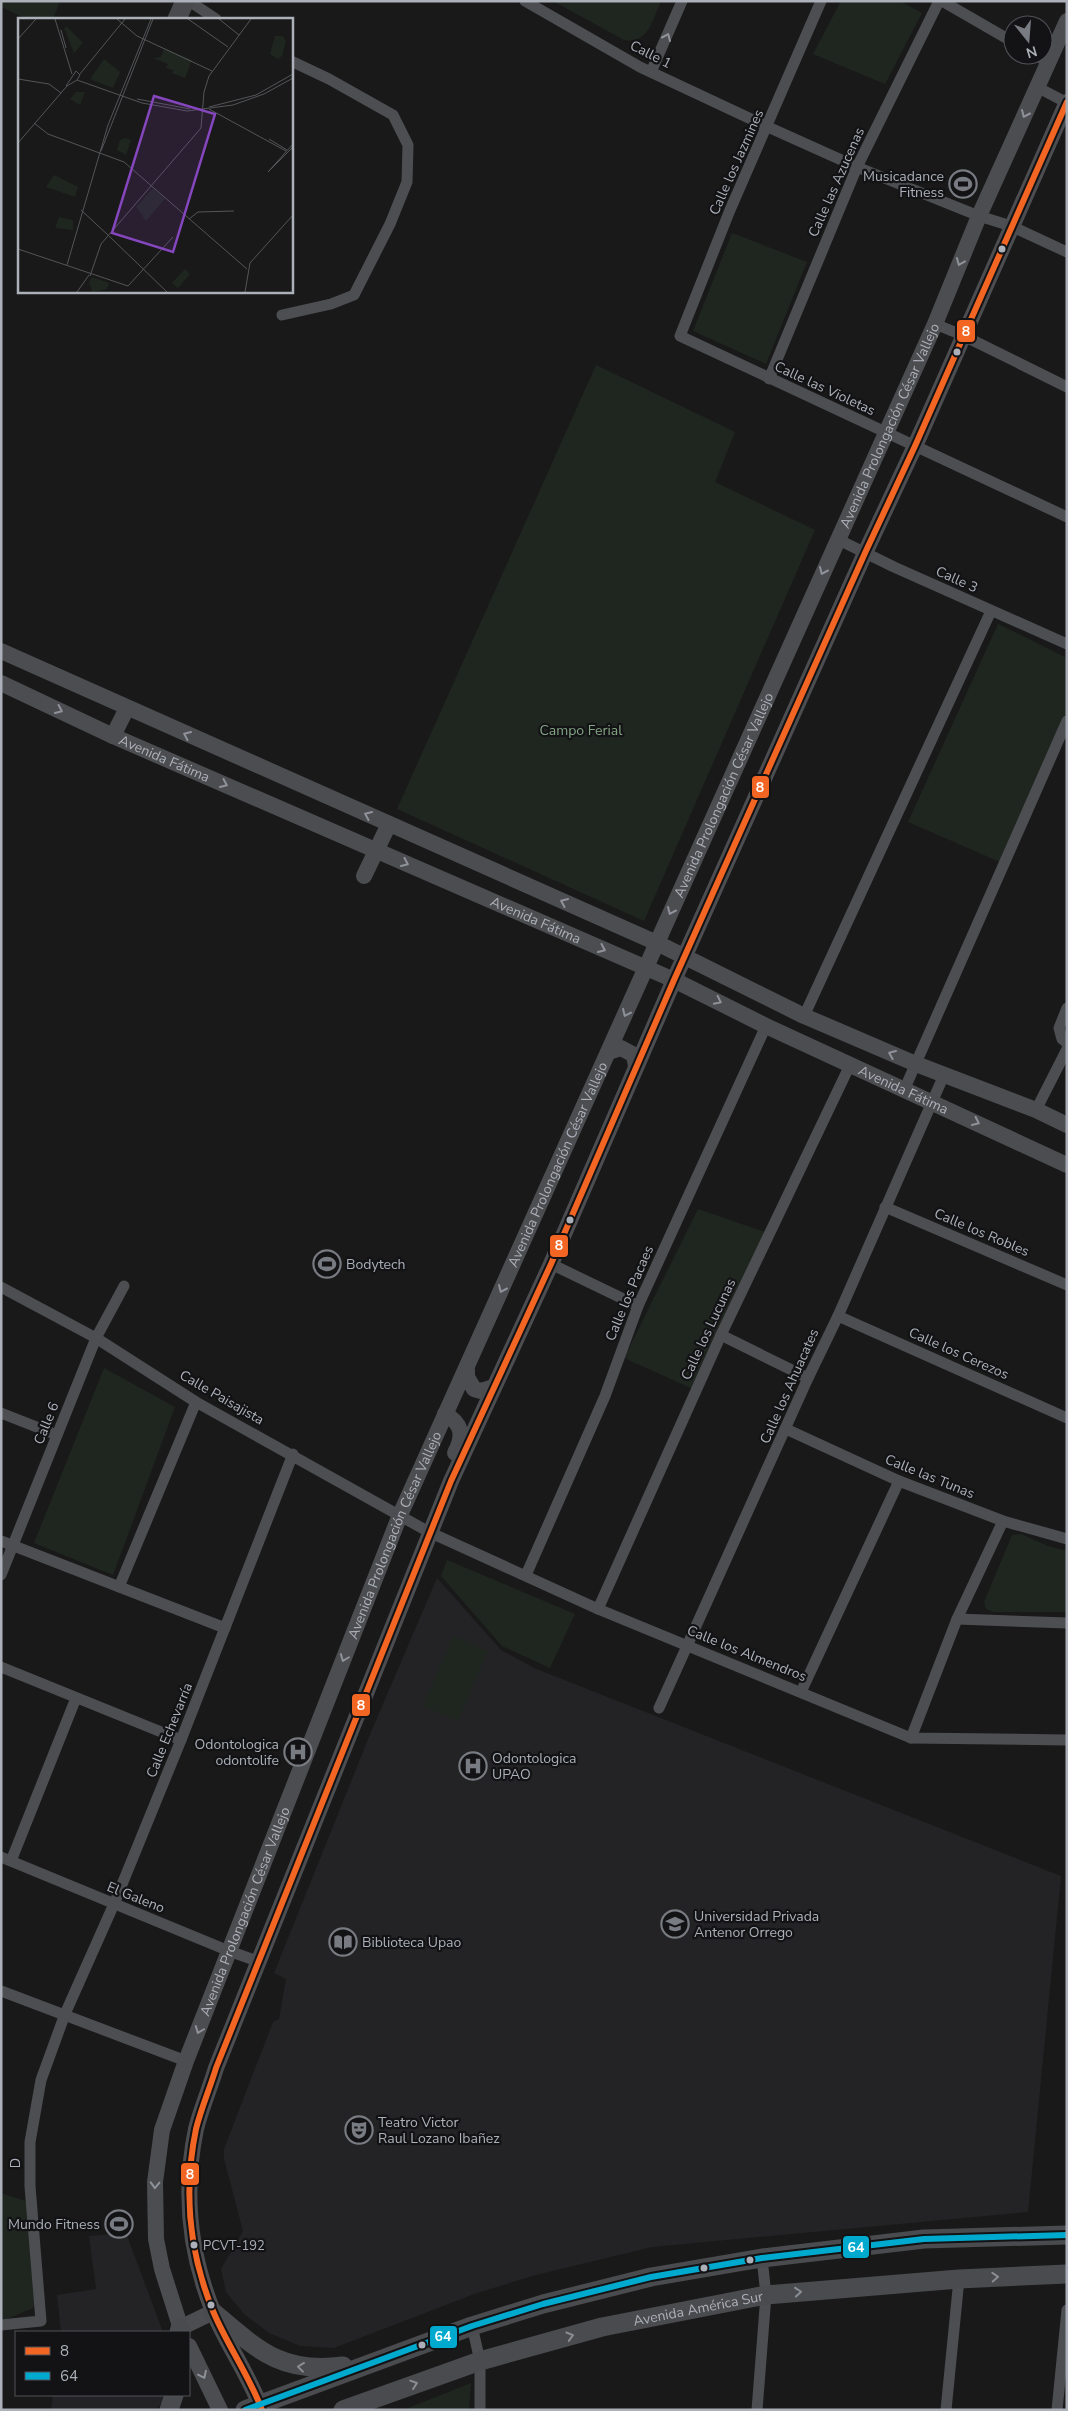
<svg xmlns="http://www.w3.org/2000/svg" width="1068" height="2411" font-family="'Nunito Sans',sans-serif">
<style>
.built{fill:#232325}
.park{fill:#1f2620}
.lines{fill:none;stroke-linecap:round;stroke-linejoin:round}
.minor{stroke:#4d4e52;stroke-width:11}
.secondary{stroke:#4c4d50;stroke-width:16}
.primary{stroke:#4a4b4e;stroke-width:19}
.bus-1-casing{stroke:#131315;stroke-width:10}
.bus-2-casing{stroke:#131315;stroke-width:10}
.bus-1{stroke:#f26522;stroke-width:6}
.bus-2{stroke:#00a9ce;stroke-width:6}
.oneway{stroke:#8f939a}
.oneway2{stroke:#8e929a}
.oneway3{stroke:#898d94}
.bus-dot{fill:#abb0b9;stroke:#131315;stroke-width:2}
.labels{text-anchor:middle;stroke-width:4.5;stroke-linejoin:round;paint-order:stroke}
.bus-label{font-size:13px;fill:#abb0b9;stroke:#131315;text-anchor:start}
.street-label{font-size:14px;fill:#abb0b9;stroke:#131315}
.poi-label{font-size:14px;fill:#abb0b9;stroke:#131315;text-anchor:start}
.park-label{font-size:14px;fill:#83a484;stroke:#131315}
.inset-road{fill:none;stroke:#535559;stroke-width:1}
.view{fill:#8546be;fill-opacity:0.15;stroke:#8546be;stroke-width:2.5}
.inset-edge{fill:none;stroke:#abb0b9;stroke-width:2.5}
.line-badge{stroke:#131315;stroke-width:2}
.badge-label{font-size:14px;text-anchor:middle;font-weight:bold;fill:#fff}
</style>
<rect width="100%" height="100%" fill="#191919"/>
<!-- built -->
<g class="built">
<polygon points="437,1578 501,1650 534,1668 1061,1876 1028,2212 652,2247 536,2275 477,2293 334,2348 300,2346 269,2333 244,2314 226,2292 221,2269 243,2231 224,2159 224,2149 273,2022 279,2019 286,1979 274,1973 371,1732"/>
<polygon points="126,2233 163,2332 61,2332 57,2295 96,2289 89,2236"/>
<polygon points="53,2395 163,2395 162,2402 156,2410 51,2410"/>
</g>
<!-- park -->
<g class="park">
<polygon points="1,1 60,1 53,19 27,19 1,7"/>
<path d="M553 1H661C653 19 648 45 624 40Z"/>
<polygon points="841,1 900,1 922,13 885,84 813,54"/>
<polygon points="732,233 807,262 766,364 693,331"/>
<polygon points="596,365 735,432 715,482 815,530 644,921 397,809"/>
<polygon points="998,624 1067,658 1067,717 1000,862 908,822"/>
<polygon points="698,1209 765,1232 693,1389 624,1358"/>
<polygon points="104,1368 175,1407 113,1575 34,1543"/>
<polygon points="1021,1534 1048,1546 1067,1551 1067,1612 994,1612 986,1609 984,1602 1012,1535"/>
<polygon points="447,1560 575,1614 550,1668 502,1646 441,1576"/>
<polygon points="453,1636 488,1651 458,1721 423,1706"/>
<polygon points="1,2193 28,2202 36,2300 33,2308 7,2319 1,2319"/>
<polygon points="471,2383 469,2410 403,2410"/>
</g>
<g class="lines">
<!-- minor -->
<g class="minor">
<polyline points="189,1 216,19"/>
<polyline points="525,1 640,67 768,127 857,167 979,216 1011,226 1067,252"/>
<polyline points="821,1 730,210 680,336 1067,517"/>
<polyline points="942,1 1013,42"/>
<polyline points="1035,55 1048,62"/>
<polyline points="651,72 682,1"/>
<polyline points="1037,87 1067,103"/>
<polyline points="282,315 331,304 354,295 390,224 407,182 408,145 393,115 329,79 291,61"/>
<polyline points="935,324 962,335 1067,387"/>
<polyline points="769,379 857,167 939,1"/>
<polyline points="837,539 894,567 1067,644"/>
<polyline points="1067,1008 1059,1028 1062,1039 1067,1043"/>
<polyline points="804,1016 991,611"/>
<polyline points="905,1088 1067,721"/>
<polyline points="1036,1110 1067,1049"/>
<polyline points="885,1207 1067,1285"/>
<polyline points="551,1264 638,1306"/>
<polyline points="1,1287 96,1338 196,1402 429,1532 598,1609 911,1738 1067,1740"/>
<polyline points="838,1316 1067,1418"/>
<polyline points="721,1335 808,1378"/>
<polyline points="1,1413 57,1435"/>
<polyline points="786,1429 899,1481 1003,1521 1067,1539"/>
<polyline points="1,1541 225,1628"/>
<polyline points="1,1575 96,1338 124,1286"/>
<polyline points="526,1575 605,1396 638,1306 766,1026"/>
<polyline points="119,1587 196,1402"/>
<polyline points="598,1609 721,1335 850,1065"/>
<polyline points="957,1619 1067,1623"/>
<polyline points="1,1667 181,1740"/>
<polyline points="801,1692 899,1481"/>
<polyline points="659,1708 808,1378 838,1316 944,1075"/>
<polyline points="911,1738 957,1619 1003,1521"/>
<polyline points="1,1857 229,1951 260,1962"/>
<polyline points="11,1861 76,1698"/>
<polyline points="1,1991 186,2061"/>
<polyline points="1,2325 41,2321 30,2186 30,2142 41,2080 65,2014 114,1904 181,1740 293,1454"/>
<polyline points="472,2326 480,2361 480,2410"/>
<polyline points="757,2410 766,2295 762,2258"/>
<polyline points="946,2410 959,2279"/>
<polyline points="1057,2410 1067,2310"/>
</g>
<!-- secondary -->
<g class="secondary">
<polyline points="1,651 657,943 804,1016 916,1064 1036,1110 1067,1125"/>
<path id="s1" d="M1 683 113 736 674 980 766 1026 1067 1165"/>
<polyline points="113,736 127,708"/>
<polyline points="364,876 389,824"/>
<polyline points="609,1052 621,1048 634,1055 636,1066"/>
<polyline points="467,1370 467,1377 474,1389 481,1391 494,1387"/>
<path d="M445 1414C463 1424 464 1436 455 1453"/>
<polyline points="180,2328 213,2312"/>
<path id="s2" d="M182 2332 162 2269 156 2239 155 2182 162 2130 186 2061 400 1515 935 324 979 216 1067 21"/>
<polyline points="189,2346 220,2410"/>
<path d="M262 2410C249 2375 227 2345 213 2311 189 2252 183 2192 196 2129 201 2109 210 2088 216 2068L451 1481 551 1264 674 980 865 553 915 446 1067 102"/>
</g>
<!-- primary -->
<g class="primary">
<polyline points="177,19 185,1"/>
<path d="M213 2312C258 2350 281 2374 343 2366"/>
<polyline points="179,2332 180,2328"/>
<polyline points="169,2410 174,2395"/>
<polyline points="245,2410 472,2326 543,2304 651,2277 762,2258 924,2239 1067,2235"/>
<path id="s3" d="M343 2410 480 2361 602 2327 766 2295 959 2279 1067 2274"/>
</g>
<!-- bus-1 casing -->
<g class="bus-1-casing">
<path id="bus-1" d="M262 2410C249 2375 227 2345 213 2311 189 2252 183 2192 196 2129 201 2109 210 2088 216 2068L451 1481 551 1264 674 980 865 553 915 446 1067 102"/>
</g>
<!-- bus-2 casing -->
<g class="bus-2-casing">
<polyline id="bus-2" points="245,2410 472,2326 543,2304 651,2277 762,2258 924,2239 1067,2235"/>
</g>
<!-- bus-1 -->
<use href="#bus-1" class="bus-1"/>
<!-- bus-2 -->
<use href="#bus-2" class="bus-2"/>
</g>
<!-- one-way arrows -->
<defs><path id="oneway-chevron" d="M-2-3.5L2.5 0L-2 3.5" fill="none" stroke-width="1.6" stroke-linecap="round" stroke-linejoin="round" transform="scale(1.25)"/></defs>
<use class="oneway" href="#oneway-chevron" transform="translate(667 37) rotate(-66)"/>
<g class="oneway2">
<use href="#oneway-chevron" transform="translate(1025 114) rotate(114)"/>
<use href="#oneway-chevron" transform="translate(960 262) rotate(112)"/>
<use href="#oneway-chevron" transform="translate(823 571) rotate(114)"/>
<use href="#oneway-chevron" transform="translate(59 710) rotate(25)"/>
<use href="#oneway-chevron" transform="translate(187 735) rotate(-156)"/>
<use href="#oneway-chevron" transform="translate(224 784) rotate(24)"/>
<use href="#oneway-chevron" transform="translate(368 815) rotate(-156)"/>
<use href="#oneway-chevron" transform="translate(405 863) rotate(24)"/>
<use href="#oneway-chevron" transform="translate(564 902) rotate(-156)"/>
<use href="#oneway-chevron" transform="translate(671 911) rotate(114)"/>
<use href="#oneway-chevron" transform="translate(602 949) rotate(24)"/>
<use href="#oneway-chevron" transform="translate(718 1001) rotate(26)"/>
<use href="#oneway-chevron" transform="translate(626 1013) rotate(115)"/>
<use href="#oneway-chevron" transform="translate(892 1054) rotate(-157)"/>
<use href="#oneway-chevron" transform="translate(976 1122) rotate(25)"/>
<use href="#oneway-chevron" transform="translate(502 1289) rotate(114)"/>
<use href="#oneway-chevron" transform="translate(344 1658) rotate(111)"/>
<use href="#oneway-chevron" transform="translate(199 2030) rotate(111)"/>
<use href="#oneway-chevron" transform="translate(155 2185) rotate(92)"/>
<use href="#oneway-chevron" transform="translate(203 2375) rotate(64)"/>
</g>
<g class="oneway3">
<use href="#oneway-chevron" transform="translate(995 2277) rotate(-3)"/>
<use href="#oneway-chevron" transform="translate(798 2292) rotate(-5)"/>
<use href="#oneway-chevron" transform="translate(570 2336) rotate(-16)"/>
<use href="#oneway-chevron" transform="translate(301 2367) rotate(-173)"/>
<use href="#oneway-chevron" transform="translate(414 2384) rotate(-19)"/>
</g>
<!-- icons -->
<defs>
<g id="stadium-ring" transform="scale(1.4375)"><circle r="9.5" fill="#131315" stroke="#787b81" stroke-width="1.5"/><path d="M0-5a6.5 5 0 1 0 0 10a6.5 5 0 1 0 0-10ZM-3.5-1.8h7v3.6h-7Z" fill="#787b81"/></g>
<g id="hospital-ring" transform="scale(1.4375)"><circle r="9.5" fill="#131315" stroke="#787b81" stroke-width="1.5"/><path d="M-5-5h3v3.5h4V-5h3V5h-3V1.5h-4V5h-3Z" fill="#787b81"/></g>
<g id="university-ring" transform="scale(1.4375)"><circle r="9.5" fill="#131315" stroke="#787b81" stroke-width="1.5"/><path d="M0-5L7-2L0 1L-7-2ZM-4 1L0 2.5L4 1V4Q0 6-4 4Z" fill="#787b81"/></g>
<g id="library-ring" transform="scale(1.4375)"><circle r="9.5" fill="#131315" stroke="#787b81" stroke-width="1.5"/><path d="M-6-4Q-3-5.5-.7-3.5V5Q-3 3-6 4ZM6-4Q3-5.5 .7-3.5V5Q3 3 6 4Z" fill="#787b81"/></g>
<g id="theatre-ring" transform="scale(1.4375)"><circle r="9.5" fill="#131315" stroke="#787b81" stroke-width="1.5"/><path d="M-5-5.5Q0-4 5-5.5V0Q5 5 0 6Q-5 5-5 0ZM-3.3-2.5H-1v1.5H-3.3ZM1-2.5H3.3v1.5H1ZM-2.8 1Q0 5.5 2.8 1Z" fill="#787b81"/></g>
</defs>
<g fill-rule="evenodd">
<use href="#stadium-ring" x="963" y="184"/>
<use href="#stadium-ring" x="327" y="1264"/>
<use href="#hospital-ring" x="298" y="1752"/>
<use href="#hospital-ring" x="473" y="1766"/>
<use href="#university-ring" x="675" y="1924"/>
<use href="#library-ring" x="343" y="1942"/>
<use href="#theatre-ring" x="359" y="2130"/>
<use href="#stadium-ring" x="119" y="2224"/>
</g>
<!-- markers -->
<g class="bus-dot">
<circle cx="1002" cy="249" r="4.5"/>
<circle cx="957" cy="352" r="4.5"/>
<circle cx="570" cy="1220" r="4.5"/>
<circle cx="194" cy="2245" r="4.5"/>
<circle cx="750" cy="2260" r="4.5"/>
<circle cx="704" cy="2268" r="4.5"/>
<circle cx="211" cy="2305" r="4.5"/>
<circle cx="422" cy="2345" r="4.5"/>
</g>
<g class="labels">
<!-- bus labels -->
<g class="bus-label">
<text x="203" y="2250">PCVT-192</text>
</g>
<!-- street labels -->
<g class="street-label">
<text transform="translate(651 54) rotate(27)" y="5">Calle 1</text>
<text transform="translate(736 162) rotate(-66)" y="5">Calle los Jazmines</text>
<text transform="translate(836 182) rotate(-66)" y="5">Calle las Azucenas</text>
<text transform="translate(825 388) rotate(25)" y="5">Calle las Violetas</text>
<text dy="5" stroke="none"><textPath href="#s2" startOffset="2060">Avenida Prolongación César Vallejo</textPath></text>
<text transform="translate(957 579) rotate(24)" y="5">Calle 3</text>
<text dy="5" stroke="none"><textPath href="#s1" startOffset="180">Avenida Fátima</textPath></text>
<text dy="5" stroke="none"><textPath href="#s2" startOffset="1655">Avenida Prolongación César Vallejo</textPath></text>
<text dy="5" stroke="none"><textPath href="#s1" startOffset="585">Avenida Fátima</textPath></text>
<text dy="5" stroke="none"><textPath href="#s1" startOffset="990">Avenida Fátima</textPath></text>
<text dy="5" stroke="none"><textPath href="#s2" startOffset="1250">Avenida Prolongación César Vallejo</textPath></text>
<text transform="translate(982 1232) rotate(23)" y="5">Calle los Robles</text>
<text transform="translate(629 1293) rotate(-67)" y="5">Calle los Pacaes</text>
<text transform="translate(708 1329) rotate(-65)" y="5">Calle los Lucunas</text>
<text transform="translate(959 1353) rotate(24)" y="5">Calle los Cerezos</text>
<text transform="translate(789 1386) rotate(-66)" y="5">Calle los Ahuacates</text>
<text transform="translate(222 1397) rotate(30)" y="5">Calle Paisajista</text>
<text transform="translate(46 1423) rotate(-68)" y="5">Calle 6</text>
<text transform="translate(930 1476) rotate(22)" y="5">Calle las Tunas</text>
<text dy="5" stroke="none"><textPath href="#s2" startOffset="845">Avenida Prolongación César Vallejo</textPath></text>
<text transform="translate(747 1653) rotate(22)" y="5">Calle los Almendros</text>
<text transform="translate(169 1730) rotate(-68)" y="5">Calle Echevarría</text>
<text transform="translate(136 1897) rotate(22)" y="5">El Galeno</text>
<text dy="5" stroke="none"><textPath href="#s2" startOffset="440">Avenida Prolongación César Vallejo</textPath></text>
<text transform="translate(15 2163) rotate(-90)" y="5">D</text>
<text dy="5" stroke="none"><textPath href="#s3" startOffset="370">Avenida América Sur</textPath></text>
</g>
<!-- poi labels -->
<g class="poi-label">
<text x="944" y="181" text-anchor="end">Musicadance<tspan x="944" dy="16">Fitness</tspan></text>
<text x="346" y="1269">Bodytech</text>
<text x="279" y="1749" text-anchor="end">Odontologica<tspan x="279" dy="16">odontolife</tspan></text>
<text x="492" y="1763">Odontologica<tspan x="492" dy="16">UPAO</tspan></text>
<text x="694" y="1921">Universidad Privada<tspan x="694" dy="16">Antenor Orrego</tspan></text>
<text x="362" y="1947">Biblioteca Upao</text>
<text x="378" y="2127">Teatro Victor<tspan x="378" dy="16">Raul Lozano Ibañez</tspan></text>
<text x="100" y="2229" text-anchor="end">Mundo Fitness</text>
</g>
<!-- park labels -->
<g class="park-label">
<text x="581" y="735">Campo Ferial</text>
</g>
</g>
<!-- overview -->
<g transform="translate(18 18)">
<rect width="275" height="275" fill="#191919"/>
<path d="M49 9 65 25 56 35 46 10ZM257 18H265L268 23 264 38 260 41 252 36ZM146 30 174 42 167 60 154 55 155 52 148 50 150 46 135 40 143 39ZM58 74H67L62 87 52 81ZM107 120 113 122 108 137 99 132 102 122ZM36 157 60 169 57 179 28 169ZM135 170 147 181 128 203 118 189ZM41 199 55 202V212L37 210ZM74 259 91 265 89 271 74 274 71 264Z" fill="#1f2620"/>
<path d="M86 41 102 54 95 70 72 61ZM167 251 172 256 160 270 154 265Z" fill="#1f2620"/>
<path class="inset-road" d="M37 1 54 56M99 1 119 18 194 53M170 1 210 29M201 1 221 17M43 12 48 30M0 21 18 1M62 56 107 1M0 61 31 66 43 75M48 68 58 53 62 57 59 62M119 81 172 91M191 89 238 77 275 56M191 91 268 133M16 105 30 116 106 144 229 251M251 121 269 132M0 125 49 68 59 62 124 85 169 93 215 87 246 76 275 60M83 133 135 1M250 154 275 126M250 154 275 129M63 192 91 218M171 201 180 194 216 193M91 218 149 274M0 231 110 268 155 219M49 247 90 107 133 1M72 258 83 226 183 110 186 74 191 58 233 1M59 274 71 257M227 274 232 245 275 197"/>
<path class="view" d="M136 78 197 96 155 234 94 215Z"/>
<rect width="275" height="275" class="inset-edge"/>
</g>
<g class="line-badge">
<rect x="956" y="319" width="20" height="24" rx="5" fill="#f26522"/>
<rect x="751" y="775" width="19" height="24" rx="5" fill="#f26522"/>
<rect x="549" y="1234" width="20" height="24" rx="5" fill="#f26522"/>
<rect x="351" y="1693" width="20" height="24" rx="5" fill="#f26522"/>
<rect x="180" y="2162" width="20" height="24" rx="5" fill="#f26522"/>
<rect x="842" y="2235" width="28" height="24" rx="5" fill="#00a9ce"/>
<rect x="429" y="2325" width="29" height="24" rx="5" fill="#00a9ce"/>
</g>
<g class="badge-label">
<text x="966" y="336">8</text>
<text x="760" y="792">8</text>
<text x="559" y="1250">8</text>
<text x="361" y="1710">8</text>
<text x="190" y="2179">8</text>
<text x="856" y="2252">64</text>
<text x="443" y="2341">64</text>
</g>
<!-- border -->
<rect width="1068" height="2411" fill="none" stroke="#abb0b9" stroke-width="5"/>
<!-- legend -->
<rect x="15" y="2331" width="175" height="65" fill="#131315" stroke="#505257"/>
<rect x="25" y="2347" width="25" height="8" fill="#f26522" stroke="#505257"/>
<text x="60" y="2356" font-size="15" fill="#abb0b9">8</text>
<rect x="25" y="2372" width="25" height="8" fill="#00a9ce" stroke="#505257"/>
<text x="60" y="2381" font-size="15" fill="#abb0b9">64</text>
<!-- north arrow -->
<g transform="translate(1028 40) rotate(163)"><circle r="24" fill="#131315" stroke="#505257"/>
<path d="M0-4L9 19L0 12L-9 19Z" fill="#787b81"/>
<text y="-8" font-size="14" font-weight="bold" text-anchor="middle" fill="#abb0b9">N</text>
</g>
</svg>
